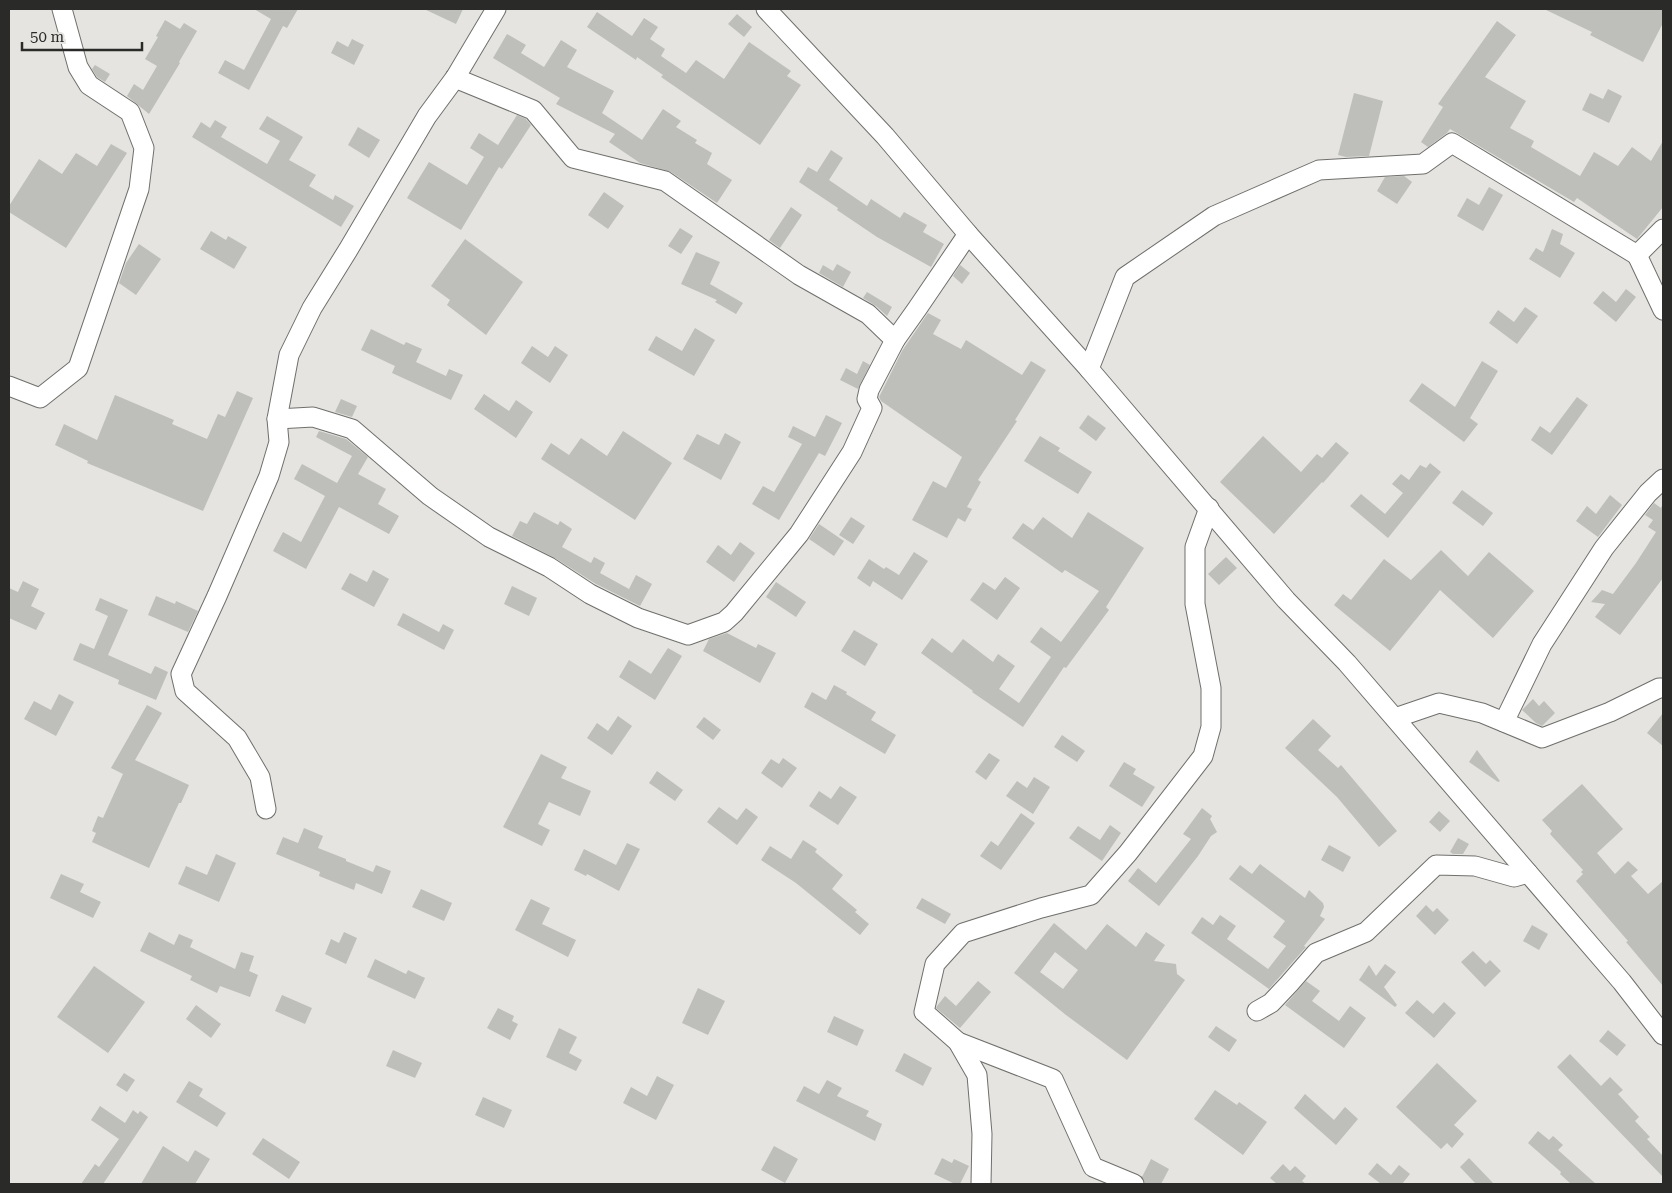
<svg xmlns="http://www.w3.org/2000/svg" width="1672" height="1193" font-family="'Roboto Serif',serif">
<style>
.building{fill:#bebebb;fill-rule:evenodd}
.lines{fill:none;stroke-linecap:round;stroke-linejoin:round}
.minor-casing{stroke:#6f6f6c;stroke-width:21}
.minor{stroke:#fff;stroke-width:19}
</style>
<rect width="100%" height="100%" fill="#e5e4e1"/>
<!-- building -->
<g class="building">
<polygon points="254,9 298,9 287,28 283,26 249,90 218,73 225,60 244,70 271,19"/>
<polygon points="424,9 463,9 456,24"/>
<polygon points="1544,9 1663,9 1663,23 1643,62 1590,35 1592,32"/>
<polygon points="597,12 632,36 644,18 658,27 650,39 665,49 661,56 686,73 696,60 724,79 749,42 791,71 787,76 801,85 760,145 661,77 663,75 637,57 636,60 587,27"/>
<polygon points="737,14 752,27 744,37 728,24"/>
<polygon points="165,20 180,29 184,23 197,31 179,62 180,63 149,114 127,96 134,84 143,90 157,66 145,59 158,37 156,36"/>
<polygon points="1497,21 1516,35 1485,77 1526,101 1510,128 1534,141 1531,147 1580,176 1594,152 1618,166 1632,147 1651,161 1663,141 1663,207 1637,239 1577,198 1574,202 1450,129 1447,133 1428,147 1421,142 1443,107 1438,104"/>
<polygon points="507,34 526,45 521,53 544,67 561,40 577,50 567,67 614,91 602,113 642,140 663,109 681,121 676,127 697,140 695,143 712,153 707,164 732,180 717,203 671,172 640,163 609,142 615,134 556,104 560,98 493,58"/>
<polygon points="352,39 364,45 354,65 331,53 337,41 348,47"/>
<polygon points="95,65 110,74 105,82 97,77 92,69"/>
<polygon points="1608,89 1622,96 1609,123 1582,110 1590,93 1603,99"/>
<polygon points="1354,93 1383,101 1369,156 1346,157 1338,155"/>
<polygon points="517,115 526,119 531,125 502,169 499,167 461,230 407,198 429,162 467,185 484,157 470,148 479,133 498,145"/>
<polygon points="267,116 303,137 289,160 316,175 309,186 333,200 335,195 354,206 341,227 192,137 201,122 210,128 215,120 227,127 221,137 267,164 280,141 259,129"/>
<polygon points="358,127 380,140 369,158 348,145"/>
<polygon points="111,144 127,153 66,248 9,212 9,206 39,159 62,174 76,153 97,166"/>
<polygon points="831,150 843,158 829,180 867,206 871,199 900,218 904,212 927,225 923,232 944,244 931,267 877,237 837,210 838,208 799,182 808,167 817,172"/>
<polygon points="1404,176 1412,182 1397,204 1377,191 1385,177"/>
<polygon points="1489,187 1503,195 1483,231 1457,216 1467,198 1479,205"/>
<polygon points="604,192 624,206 608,229 588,215"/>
<polygon points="791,207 802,215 780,248 769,240"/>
<polygon points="680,228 693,236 681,254 668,246"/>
<polygon points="1552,229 1563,234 1560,244 1575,253 1560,278 1529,259 1536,248 1543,252"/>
<polygon points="211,231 226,240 228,236 247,247 234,269 200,249"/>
<polygon points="465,239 523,282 486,335 447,305 450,300 431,286"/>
<polygon points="139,244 161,259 136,295 119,283 126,263"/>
<polygon points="696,252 720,262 710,284 743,303 736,314 715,302 717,300 681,284"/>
<polygon points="837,264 851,272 843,287 819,273 823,265 833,271"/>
<polygon points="960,265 970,273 962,284 953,276"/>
<polygon points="1626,289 1636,297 1616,322 1593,303 1603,291 1616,302"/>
<polygon points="867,292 892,307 887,316 876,306 863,298"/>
<polygon points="1525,307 1538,316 1517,344 1489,323 1498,310 1514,322"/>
<polygon points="928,313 941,320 933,334 961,349 966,340 1022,375 1031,361 1046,370 1015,420 1017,421 978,480 981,482 967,507 972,509 965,522 958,518 947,538 912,520 933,481 946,488 962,457 881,401 879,397 902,351"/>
<polygon points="695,328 715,340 694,376 648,350 656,336 682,351"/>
<polygon points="371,329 404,345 406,342 422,349 416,362 446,376 449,369 463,375 451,400 392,373 395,366 361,350"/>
<polygon points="532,346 548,357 555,346 568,355 550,383 521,363"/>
<polygon points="863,361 870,365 858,389 840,380 846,368 857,374"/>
<polygon points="1482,361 1498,371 1470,418 1478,424 1464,442 1409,401 1422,383 1455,407"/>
<polygon points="237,391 253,398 203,511 87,463 88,461 55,445 64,424 97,440 115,395 174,420 172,424 207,439 218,414 225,417"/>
<polygon points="484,394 509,411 516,400 533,412 516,438 474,409"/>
<polygon points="1577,397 1588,405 1552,455 1531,440 1540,426 1550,433"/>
<polygon points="341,399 357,406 352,417 335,412"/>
<polygon points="826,415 842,423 825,456 819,453 779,520 752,504 763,486 774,492 802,444 788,437 793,426 815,437"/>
<polygon points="1088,415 1106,428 1096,441 1079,428"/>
<polygon points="319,431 346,439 368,457 358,474 386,489 378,504 399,516 389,534 339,507 306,569 273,551 283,532 301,542 325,496 294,479 302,464 337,483 352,456 316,437"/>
<polygon points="623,431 672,463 635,520 541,459 551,443 569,455 581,438 607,456"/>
<polygon points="725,433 741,442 721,480 683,459 697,434 719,445"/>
<polygon points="1040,436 1060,448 1058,451 1092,472 1078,494 1024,461"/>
<polygon points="1263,436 1301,472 1317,454 1322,458 1336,442 1349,453 1323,483 1322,482 1274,534 1220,482"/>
<polygon points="1430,463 1441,472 1388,538 1350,506 1361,494 1385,514 1403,493 1392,484 1401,474 1409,480 1420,465 1426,468"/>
<polygon points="1462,490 1493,513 1483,526 1452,503"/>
<polygon points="1610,495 1622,505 1598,537 1576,521 1587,506 1596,514"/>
<polygon points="1654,503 1661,508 1663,503 1663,578 1620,635 1595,617 1605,604 1591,602 1602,590 1613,594 1636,563 1656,532 1648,527 1653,520 1645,515"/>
<polygon points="534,512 558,525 560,521 572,529 562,547 591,563 594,557 605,563 600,573 629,589 636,575 652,584 640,606 596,584 555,558 512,536 520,521 527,524"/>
<polygon points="1088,512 1144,548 1106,607 1109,610 1066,668 1064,667 1023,727 972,692 973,691 921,653 932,638 952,653 963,639 993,662 998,654 1015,666 999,689 1019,703 1051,657 1030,642 1041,627 1061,642 1099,591 1065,570 1062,573 1012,538 1023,523 1033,530 1043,517 1072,538"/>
<polygon points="851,517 865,526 853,544 839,535"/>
<polygon points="819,524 844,541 834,556 809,539"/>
<polygon points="740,542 755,553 734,582 706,562 718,545 731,555"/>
<polygon points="1441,550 1468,576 1489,552 1534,591 1493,638 1440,590 1390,651 1334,605 1343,594 1351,600 1384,559 1411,580"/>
<polygon points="914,552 928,561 902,600 873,581 870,587 857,578 869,559 884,569 886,567 899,575"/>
<polygon points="1226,557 1237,568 1219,585 1208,574"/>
<polygon points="373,570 389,579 374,607 341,589 350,573 367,582"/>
<polygon points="1005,577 1020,588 997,620 970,600 983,582 995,590"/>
<polygon points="23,581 39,589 31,606 45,613 36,630 9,618 9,588 18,592"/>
<polygon points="776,582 806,602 796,617 766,597"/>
<polygon points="512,586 537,598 529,616 504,604"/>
<polygon points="156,596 175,604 176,601 198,611 188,632 148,615"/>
<polygon points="100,598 128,610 108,655 151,674 155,666 168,672 156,700 118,684 119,680 73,660 80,643 94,649 108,616 95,610"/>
<polygon points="403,613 439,632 443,624 454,630 444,650 397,625"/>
<polygon points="854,630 878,644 865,666 841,651"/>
<polygon points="727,633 756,648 758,644 776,653 760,683 703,651 709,639"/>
<polygon points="668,648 682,656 655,700 619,677 629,660 651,674"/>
<polygon points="834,685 847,692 846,694 876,712 871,720 896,735 885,754 804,707 812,692 826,700"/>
<polygon points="59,694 74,702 56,736 24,719 34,701 51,710"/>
<polygon points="1533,699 1539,706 1544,701 1555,713 1542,726 1536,723 1522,710"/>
<polygon points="147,705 162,713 135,760 189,785 181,803 179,803 149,868 92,842 96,833 92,831 98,816 103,818 123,774 111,768"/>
<polygon points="1663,713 1663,746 1647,733"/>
<polygon points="618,716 632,726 612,755 587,738 597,723 608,731"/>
<polygon points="704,717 721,730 713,740 696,727"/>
<polygon points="1313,719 1331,736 1318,750 1338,768 1341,765 1397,831 1379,847 1337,797 1285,748"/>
<polygon points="1062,735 1085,751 1077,762 1054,747"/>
<polygon points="1477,750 1500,781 1498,782 1469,762"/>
<polygon points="989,753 1000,760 986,780 975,772"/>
<polygon points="541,754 567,767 561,778 591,791 580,816 549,802 538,824 550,830 542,846 503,827"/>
<polygon points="783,758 797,768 782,788 761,773 771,759 779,764"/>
<polygon points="1124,762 1136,769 1133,774 1155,787 1142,807 1109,786"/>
<polygon points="657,771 683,790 675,801 649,783"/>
<polygon points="1034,777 1050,787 1033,814 1006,796 1017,781 1027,788"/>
<polygon points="1582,784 1623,829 1597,853 1615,874 1628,861 1638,870 1631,876 1648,894 1663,881 1663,986 1626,942 1628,941 1576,881 1583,874 1581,872 1583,870 1550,834 1552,831 1542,820"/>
<polygon points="840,786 857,797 838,825 809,806 819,791 831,799"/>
<polygon points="719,807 737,820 746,808 758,817 737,845 707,822"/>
<polygon points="1202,808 1212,816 1210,819 1217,832 1211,836 1198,856 1159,906 1128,881 1138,868 1156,883 1191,839 1183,834"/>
<polygon points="1439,811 1450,821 1440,832 1429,822"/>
<polygon points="1021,813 1035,823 1001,870 980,856 991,841 998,846"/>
<polygon points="1110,825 1121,833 1102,861 1069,838 1078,826 1100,840"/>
<polygon points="304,828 323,836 318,848 346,859 346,861 373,872 376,865 391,871 382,894 356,883 354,890 319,876 320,872 276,854 283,837 298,843"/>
<polygon points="1458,838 1469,844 1463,854 1453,854 1450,852"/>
<polygon points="803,840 817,849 815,852 843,875 832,889 857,910 855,912 869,924 860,935 796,883 761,860 770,846 791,859"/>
<polygon points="627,843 640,849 619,891 587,874 586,876 574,870 584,849 616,865"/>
<polygon points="1329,845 1351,857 1343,872 1321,860"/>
<polygon points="216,854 236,863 219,902 178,884 186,866 207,875"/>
<polygon points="1260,864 1305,898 1309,890 1323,903 1324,907 1320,916 1325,919 1304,946 1306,947 1269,989 1191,933 1202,917 1213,925 1220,915 1236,926 1227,939 1268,969 1286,946 1273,937 1285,921 1229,879 1240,865 1252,874"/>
<polygon points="61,874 84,884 80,892 101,902 93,918 50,898"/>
<polygon points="421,889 452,903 444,921 412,907"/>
<polygon points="922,898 951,914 945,924 916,908"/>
<polygon points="531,899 550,908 542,924 576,940 568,957 515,930"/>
<polygon points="1426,905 1433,912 1437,908 1449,920 1435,935 1416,916"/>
<path d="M1054 923 1086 950 1107 924 1136 947 1146 932 1165 945 1154 961 1176 964 1177 974 1185 980 1127 1060 1066 1015 1014 973ZM1055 952 1078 970 1063 989 1040 972Z"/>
<polygon points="1532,925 1548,934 1539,950 1523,941"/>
<polygon points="149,932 174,945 179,934 193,940 190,947 235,969 241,952 254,956 249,971 258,975 250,997 220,986 217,993 190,980 192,976 140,951"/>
<polygon points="344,932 357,938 346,964 325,954 331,939 339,943"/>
<polygon points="1473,951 1486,964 1490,960 1501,971 1485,987 1461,962"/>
<polygon points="375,959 406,974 408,970 425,978 415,999 367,977"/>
<polygon points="1385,964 1396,972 1384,987 1397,1005 1395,1007 1359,980 1369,965 1376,976"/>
<polygon points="94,966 145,1002 108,1053 57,1017"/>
<polygon points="978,981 991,992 960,1028 936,1008 937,1006 945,996 956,1006"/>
<polygon points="1306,981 1320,991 1312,1001 1339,1021 1350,1006 1366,1018 1344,1048 1285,1005"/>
<polygon points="698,988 725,1001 708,1035 682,1023"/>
<polygon points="282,995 312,1008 305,1024 275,1011"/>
<polygon points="1417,1000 1433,1014 1444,1002 1456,1013 1434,1038 1405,1013"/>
<polygon points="196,1005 221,1024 211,1038 186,1019"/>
<polygon points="498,1008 514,1016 512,1021 518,1024 510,1040 487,1028"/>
<polygon points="834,1016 864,1030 857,1046 827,1032"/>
<polygon points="1216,1026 1237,1040 1229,1052 1208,1037"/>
<polygon points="559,1028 577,1037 569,1053 582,1060 576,1071 546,1057"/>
<polygon points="1608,1030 1626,1045 1617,1056 1599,1041"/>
<polygon points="393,1050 422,1063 415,1078 386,1066"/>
<polygon points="904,1053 932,1068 923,1086 895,1071"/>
<polygon points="1570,1054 1601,1086 1610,1077 1623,1090 1618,1094 1639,1117 1635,1121 1650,1137 1647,1139 1663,1156 1663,1177 1557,1067"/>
<polygon points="1437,1063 1477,1101 1454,1125 1464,1134 1452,1148 1447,1143 1441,1149 1396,1107"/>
<polygon points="124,1073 135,1080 127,1092 116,1085"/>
<polygon points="657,1076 674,1085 656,1120 623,1103 631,1087 647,1096"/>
<polygon points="827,1080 842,1088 837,1096 869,1111 866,1116 882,1124 875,1141 796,1101 804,1086 819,1094"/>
<polygon points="189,1081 203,1089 199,1096 226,1113 217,1127 176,1102"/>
<polygon points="1215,1090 1237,1105 1239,1102 1267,1122 1243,1155 1194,1119"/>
<polygon points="1305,1094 1334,1120 1345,1107 1358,1119 1336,1145 1294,1108"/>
<polygon points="483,1097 512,1110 504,1128 475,1115"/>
<polygon points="100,1106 125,1123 133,1110 138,1114 140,1111 148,1117 103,1184 81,1184 95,1164 99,1167 119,1139 91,1120"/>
<polygon points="1538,1131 1549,1140 1553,1136 1563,1145 1558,1150 1596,1184 1571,1184 1560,1174 1561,1172 1528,1143"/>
<polygon points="263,1138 300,1162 289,1179 252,1154"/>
<polygon points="163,1146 188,1162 195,1150 210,1159 195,1184 141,1184"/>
<polygon points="774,1146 798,1159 785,1183 761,1170"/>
<polygon points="942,1158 952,1163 954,1159 969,1166 960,1184 955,1184 934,1174"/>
<polygon points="1469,1158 1494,1184 1476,1184 1460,1167"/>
<polygon points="1151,1159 1169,1169 1161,1184 1145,1184 1142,1177"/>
<polygon points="1377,1163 1391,1175 1399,1165 1410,1174 1402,1184 1381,1184 1368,1174"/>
<polygon points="1283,1164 1290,1171 1295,1166 1306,1176 1302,1181 1306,1184 1277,1184 1270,1178"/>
</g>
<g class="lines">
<!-- minor casing -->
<g class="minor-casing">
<g id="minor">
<polyline points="766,9 885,136 968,234 1089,369 1286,600 1347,663 1622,982 1663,1035"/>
<polyline points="455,78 533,110 573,158 665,181 799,275 868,314 895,340"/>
<polyline points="1637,255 1663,310"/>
<polyline points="1089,369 1125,277 1214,216 1319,170 1423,164 1452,143 1637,255 1663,229"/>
<polyline points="9,386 40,398 78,368 139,189 144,148 130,112 89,85 78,67 62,9"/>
<polyline points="277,419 313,417 352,429 430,496 489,537 549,567 590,594 638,618 688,635 724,622 734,613 799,534 852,452 872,408 867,399 869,390 895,340 917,309 968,234"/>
<polyline points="1395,718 1439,703 1482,713 1542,738 1610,712 1659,688 1663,688"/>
<polyline points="1504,722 1542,644 1604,548 1648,493 1663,479"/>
<polyline points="266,809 260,777 237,738 185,691 181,674 217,596 269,476 279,442 277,419 289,355 312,308 348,250 427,116 455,78 496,9"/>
<polyline points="1257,1011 1271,1003 1289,984 1316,953 1366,932 1436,865 1475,866 1514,877 1528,873"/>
<polyline points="958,1042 1053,1079 1093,1167 1134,1184"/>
<polyline points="981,1184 982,1134 977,1075 958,1042 924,1012 935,964 963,933 1041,908 1091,895 1128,853 1203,756 1211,727 1211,688 1195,604 1195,547 1209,508"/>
</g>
</g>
<!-- minor -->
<use href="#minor" class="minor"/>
</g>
<!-- border -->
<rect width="1672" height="1193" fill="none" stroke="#2a2a29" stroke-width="20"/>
<!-- scale -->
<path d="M22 42v8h120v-8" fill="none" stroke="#2a2a29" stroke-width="2.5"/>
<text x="30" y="42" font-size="15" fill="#2a2a29" stroke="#e5e4e1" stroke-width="4" paint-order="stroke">50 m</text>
</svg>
